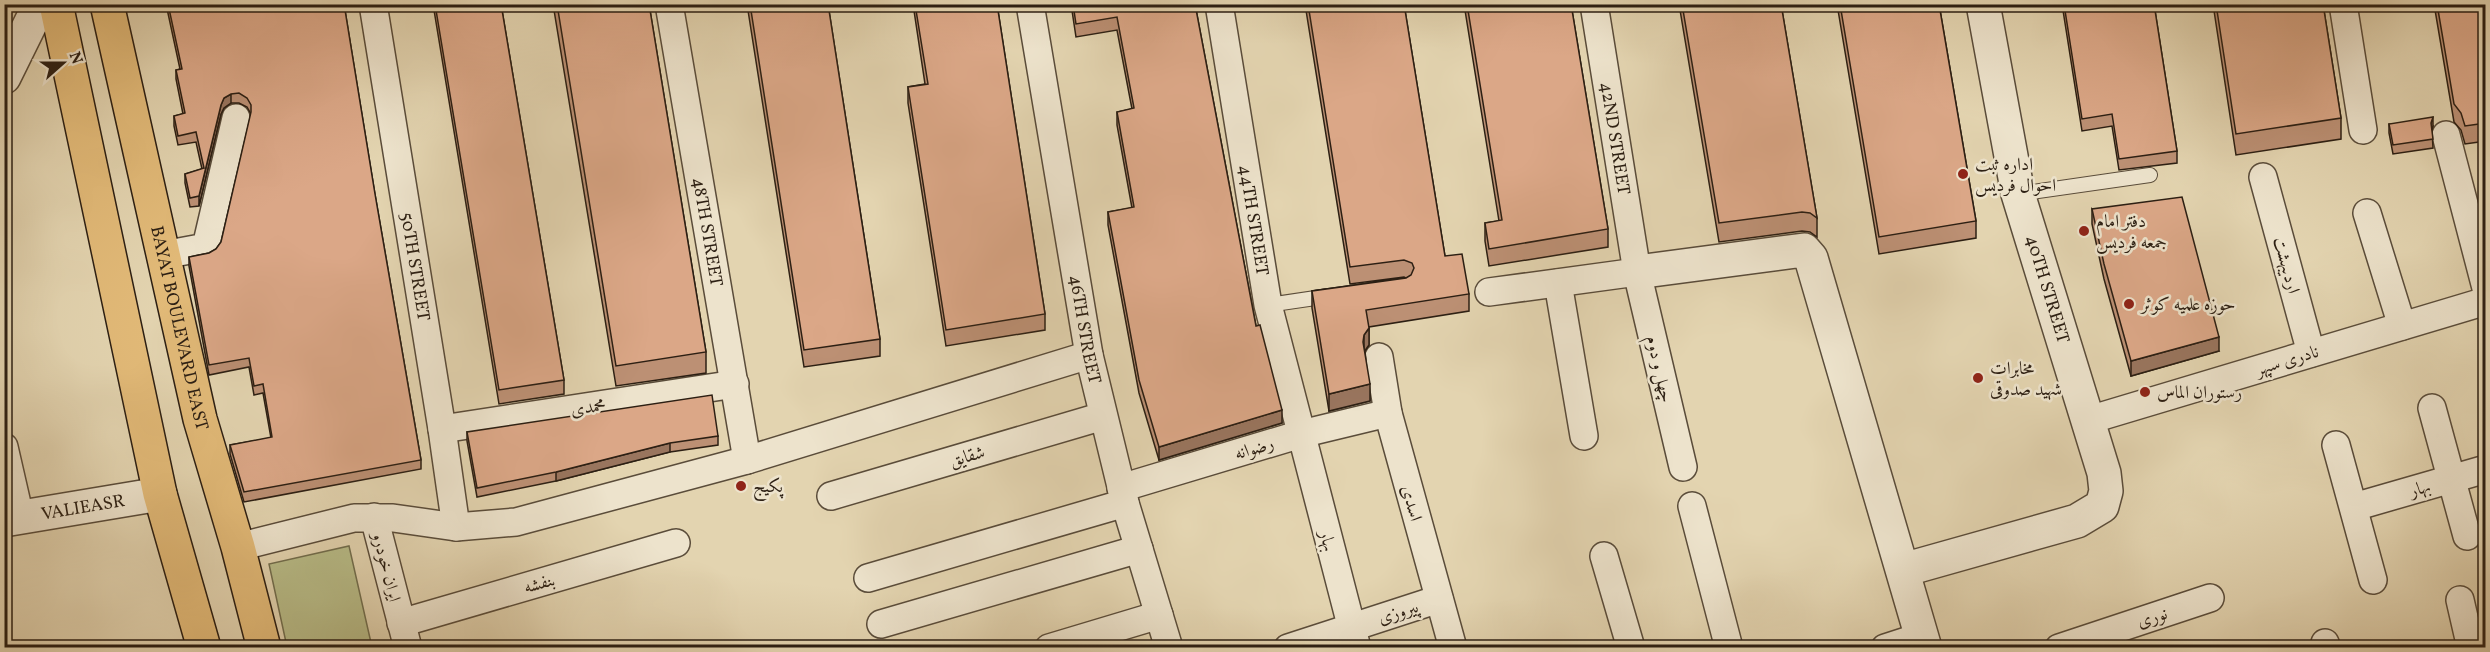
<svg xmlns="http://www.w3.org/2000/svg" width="2490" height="652" font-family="Vollkorn,Amiri,serif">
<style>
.green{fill:#b8bc88;stroke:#726e4e;stroke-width:1.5}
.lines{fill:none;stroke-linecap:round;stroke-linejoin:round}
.service-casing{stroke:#5a4c3a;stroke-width:16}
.minor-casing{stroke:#5a4c3a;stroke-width:30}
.tertiary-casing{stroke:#5a4c3a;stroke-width:36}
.primary-casing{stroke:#2c1f13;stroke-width:36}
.service{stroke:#ede3cc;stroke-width:14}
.minor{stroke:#ede3cc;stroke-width:27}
.tertiary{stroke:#ede3cc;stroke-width:33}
.primary{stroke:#e2ba78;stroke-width:33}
.wall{fill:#bc9074;stroke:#2c1f13;stroke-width:1.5}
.shaded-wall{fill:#99755e;stroke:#2c1f13;stroke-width:1.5}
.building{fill:#dba787;stroke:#2c1f13;stroke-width:1.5}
.poi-dot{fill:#8f2418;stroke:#ede3cc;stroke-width:2}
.labels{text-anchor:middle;stroke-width:5;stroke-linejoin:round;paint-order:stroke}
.street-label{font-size:18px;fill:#2c1f13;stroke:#ede3cc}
.poi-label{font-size:18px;fill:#2c1f13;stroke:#ede3cc;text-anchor:start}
</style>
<rect width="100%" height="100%" fill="#e3d4b0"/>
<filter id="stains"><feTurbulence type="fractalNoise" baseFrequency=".00333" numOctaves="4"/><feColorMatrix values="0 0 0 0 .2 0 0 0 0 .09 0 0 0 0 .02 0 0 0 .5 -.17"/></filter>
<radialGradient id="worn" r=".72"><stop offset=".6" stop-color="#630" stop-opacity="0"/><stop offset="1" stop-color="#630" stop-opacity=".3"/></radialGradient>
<!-- green -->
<polygon class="green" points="349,546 372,647 287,647 269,564"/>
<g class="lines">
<!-- service casing -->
<g class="service-casing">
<g id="service">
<polyline points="2018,194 2150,175"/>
<polyline points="1268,305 1329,296"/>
</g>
</g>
<!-- minor casing -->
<g class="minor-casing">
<g id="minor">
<path id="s1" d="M373 4 442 429 456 527"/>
<path id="s2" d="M669 4 747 460"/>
<path id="s3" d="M1030 4 1089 355 1125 503 1169 648"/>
<path id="s4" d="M1219 4 1268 305 1357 648"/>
<path id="s5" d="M1594 4 1637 272 1683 467"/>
<polyline points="2343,4 2363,130"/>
<polyline points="2446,135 2486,288"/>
<polyline points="2263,177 2311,353"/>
<polyline points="2367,213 2402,326"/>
<polyline points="163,255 206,247 236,118"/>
<polyline points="1558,283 1584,436"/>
<polyline points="1489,292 1637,272"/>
<polyline points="1379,357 1388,413 1453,648"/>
<polyline points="2432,408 2467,536"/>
<polyline points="2089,420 2486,301"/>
<polyline points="442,429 735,384"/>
<polyline points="2336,445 2373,580"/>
<polyline points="4,447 20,517"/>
<polyline points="1121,488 1301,434 1388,413"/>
<polyline points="831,496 1103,416"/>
<polyline points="1692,506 1729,648"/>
<polyline points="2354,507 2486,469"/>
<polyline points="374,517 408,648"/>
<polyline points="238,547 354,518 393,518 456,527 516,522 747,460 1089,355"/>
<polyline points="1604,556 1631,648"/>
<polyline points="868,578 1125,503"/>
<polyline points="2460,600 2471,648"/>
<polyline points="401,623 676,543"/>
<polyline points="881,624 1139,549"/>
<polyline points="2325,643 2327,648"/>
<polyline points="1049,648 1159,615"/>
<polyline points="1288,648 1439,599"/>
<polyline points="1885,648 1922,636"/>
<polyline points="2059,648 2210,598"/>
</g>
</g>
<!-- tertiary casing -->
<g class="tertiary-casing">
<g id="tertiary">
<polyline points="4,77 40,4"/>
<polyline points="1637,272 1804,250 1811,258 1925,648"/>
<path id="s6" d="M4 520 160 494"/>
<polyline points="1903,570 2077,521 2102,506 2106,491 2104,473 2018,194 1983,4"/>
</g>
</g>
<!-- primary casing -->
<g class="primary-casing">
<g id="primary">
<polyline points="56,4 160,494 204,648"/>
<path id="s7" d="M107 4 200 419 238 547 264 648"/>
</g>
</g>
<!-- service -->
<use href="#service" class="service"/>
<!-- minor -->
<use href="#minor" class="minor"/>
<!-- tertiary -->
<use href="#tertiary" class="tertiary"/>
<!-- primary -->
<use href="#primary" class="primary"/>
</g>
<!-- wall -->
<g class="wall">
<polygon points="166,4 344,4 375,194 421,460 421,469 244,502 230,454 230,445 271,438 263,393 254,395 249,367 209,375 189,266 189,257 209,253 216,249 221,242 251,114 247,107 239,103 231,103 224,108 221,114 199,206 190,207 185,183 185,174 202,169 196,142 178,145 174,126 174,116 183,114 176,79 176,70 180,69"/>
<polygon points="433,4 501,4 564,380 564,394 499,404"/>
<polygon points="553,4 649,4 706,352 706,373 616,386"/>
<polygon points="747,4 828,4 880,339 880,356 804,367"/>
<polygon points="913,4 997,4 1045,314 1045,330 946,346 908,103 908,87 925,84"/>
<polygon points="1071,4 1195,4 1256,326 1282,423 1159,460 1139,393 1108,225 1108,212 1132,208 1117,125 1117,112 1132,109 1117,30 1076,37"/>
<polygon points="1267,4 1281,4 1267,7"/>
<polygon points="1305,4 1404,4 1445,256 1469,294 1469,311 1369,327 1369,345 1365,351 1370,401 1329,411 1312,308 1312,291 1406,278 1404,277 1350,284"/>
<polygon points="1464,4 1571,4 1608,229 1608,247 1489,266 1485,241 1485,223 1499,221"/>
<polygon points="1679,4 1781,4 1817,218 1817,237 1810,232 1802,231 1719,242"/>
<polygon points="1837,4 1939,4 1976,221 1976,238 1879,254"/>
<polygon points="2062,4 2154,4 2177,151 2177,163 2119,170 2112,126 2082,131"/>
<polygon points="2213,4 2323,4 2341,118 2341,139 2236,155"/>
<polygon points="2434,4 2486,4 2486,141 2465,144 2461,130 2454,122"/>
<polygon points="2389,124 2433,126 2432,130 2433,148 2393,154 2389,133"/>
<polygon points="2092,209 2219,351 2131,376 2104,279 2092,224"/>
<polygon points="467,432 718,436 718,445 670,452 556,481 477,497 467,441"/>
</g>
<!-- shaded-wall -->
<g class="shaded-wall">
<polygon points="231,94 231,103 224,108 221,114 199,206 199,196 221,105 224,98"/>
<polygon points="2433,117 2433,126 2431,131 2431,123"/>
<polygon points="1369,328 1369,345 1364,352 1364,335"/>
<polygon points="2219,337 2219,351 2131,376 2131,361"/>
<polygon points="1370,384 1370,401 1329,411 1329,394"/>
<polygon points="1282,410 1282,423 1159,460 1159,447"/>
<polygon points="670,443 670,452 556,481 556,472"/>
</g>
<!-- building -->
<g class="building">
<polygon points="168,4 344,4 375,194 421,460 244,492 230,445 272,437 263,384 254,386 249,358 209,365 189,257 209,253 216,249 221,242 251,112 251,105 247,98 239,93 231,94 224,98 221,105 199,196 190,198 185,174 204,168 196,132 178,136 174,116 185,113 176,70 182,69"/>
<polygon points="435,4 501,4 564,380 499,390"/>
<polygon points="557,4 649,4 706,352 616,366"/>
<polygon points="750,4 828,4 880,339 804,350"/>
<polygon points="915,4 997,4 1045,314 946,330 908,87 928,84"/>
<polygon points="1073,4 1195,4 1256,326 1260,325 1282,410 1159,447 1139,380 1108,212 1134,207 1117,112 1134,108 1117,17 1076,24"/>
<polygon points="1308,4 1404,4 1445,256 1462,254 1469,294 1366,310 1369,328 1364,335 1363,342 1370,384 1329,394 1312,291 1406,278 1411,275 1414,268 1412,263 1404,260 1350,267"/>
<polygon points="1467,4 1571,4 1608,229 1489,249 1485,223 1502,220"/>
<polygon points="1682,4 1781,4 1817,218 1810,213 1802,212 1719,223"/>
<polygon points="1840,4 1939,4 1976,221 1879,237"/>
<polygon points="2064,4 2154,4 2177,151 2119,159 2112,114 2082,119"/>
<polygon points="2216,4 2323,4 2341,118 2236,134"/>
<polygon points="2437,4 2486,4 2486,123 2465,126 2461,113 2454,104"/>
<polygon points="2433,117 2431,123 2433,139 2393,145 2389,124"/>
<polygon points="2182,197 2219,337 2131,361 2104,264 2092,209"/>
<polygon points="712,395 718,436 670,443 556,472 477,488 467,432"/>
</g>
<!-- markers -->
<g class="poi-dot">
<circle cx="1963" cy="174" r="6"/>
<circle cx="2084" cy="231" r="6"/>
<circle cx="2129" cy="304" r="6"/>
<circle cx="1978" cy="378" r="6"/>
<circle cx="2145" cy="392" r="6"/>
<circle cx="741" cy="486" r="6"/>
</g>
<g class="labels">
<!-- street labels -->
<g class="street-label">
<text dy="6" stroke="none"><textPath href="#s5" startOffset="136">42ND STREET</textPath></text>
<text dy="6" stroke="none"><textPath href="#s4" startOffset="219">44TH STREET</textPath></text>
<text dy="6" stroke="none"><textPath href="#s2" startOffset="231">48TH STREET</textPath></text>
<text transform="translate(2287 265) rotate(75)" y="6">اردیبهشت</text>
<text dy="6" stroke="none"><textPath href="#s1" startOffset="266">50TH STREET</textPath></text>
<text transform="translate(2048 289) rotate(73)" y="6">40TH STREET</text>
<text dy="6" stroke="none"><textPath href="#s7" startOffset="332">BAYAT BOULEVARD EAST</textPath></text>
<text dy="6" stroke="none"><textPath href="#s3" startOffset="330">46TH STREET</textPath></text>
<text transform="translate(2287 360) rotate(-17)" y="6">نادری سپهر</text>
<text transform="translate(1660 369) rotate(77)" y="6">چهل و دوم</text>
<text transform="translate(588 407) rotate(-9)" y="6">محمدی</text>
<text transform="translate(1254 448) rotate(-17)" y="6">رضوانه</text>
<text transform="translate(967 456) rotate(-16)" y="6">شقایق</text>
<text transform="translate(2420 488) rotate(-16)" y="6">بهار</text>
<text transform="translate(1412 503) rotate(75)" y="6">اسدی</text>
<text dy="6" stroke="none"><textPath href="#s6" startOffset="80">VALIEASR</textPath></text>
<text transform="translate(1328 541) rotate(76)" y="6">بهار</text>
<text transform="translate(387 567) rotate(76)" y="6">ایران خودرو</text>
<text transform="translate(539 583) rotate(-16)" y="6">بنفشه</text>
<text transform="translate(1398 612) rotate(-18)" y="6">پیروزی</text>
<text transform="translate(2152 617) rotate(-18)" y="6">نوری</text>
</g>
<!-- poi labels -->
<g class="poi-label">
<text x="1975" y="170">اداره ثبت<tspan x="1975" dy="21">احوال فردیس</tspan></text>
<text x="2096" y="227">دفتر امام<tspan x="2096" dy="21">جمعه فردیس</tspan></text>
<text x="2141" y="310">حوزه علمیه کوثر</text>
<text x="1990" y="374">مخابرات<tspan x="1990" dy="21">شهید صدوقی</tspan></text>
<text x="2157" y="398">رستوران الماس</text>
<text x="753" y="492">پکیج</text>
</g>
</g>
<!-- margin -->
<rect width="2490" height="652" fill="none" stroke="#e3d4b0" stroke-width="24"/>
<rect x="6" y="6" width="2478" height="640" fill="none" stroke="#2c1f13" stroke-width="3"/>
<rect x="12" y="12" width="2466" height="628" fill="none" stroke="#2c1f13" stroke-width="1.5"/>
<!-- north arrow -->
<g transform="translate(63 63) rotate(69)" stroke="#ede3cc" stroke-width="4.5" paint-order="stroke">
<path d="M0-4.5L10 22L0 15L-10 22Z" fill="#2c1f13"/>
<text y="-9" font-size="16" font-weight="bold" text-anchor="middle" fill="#2c1f13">N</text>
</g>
<rect width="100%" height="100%" filter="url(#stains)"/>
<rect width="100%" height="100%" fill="url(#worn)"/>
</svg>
